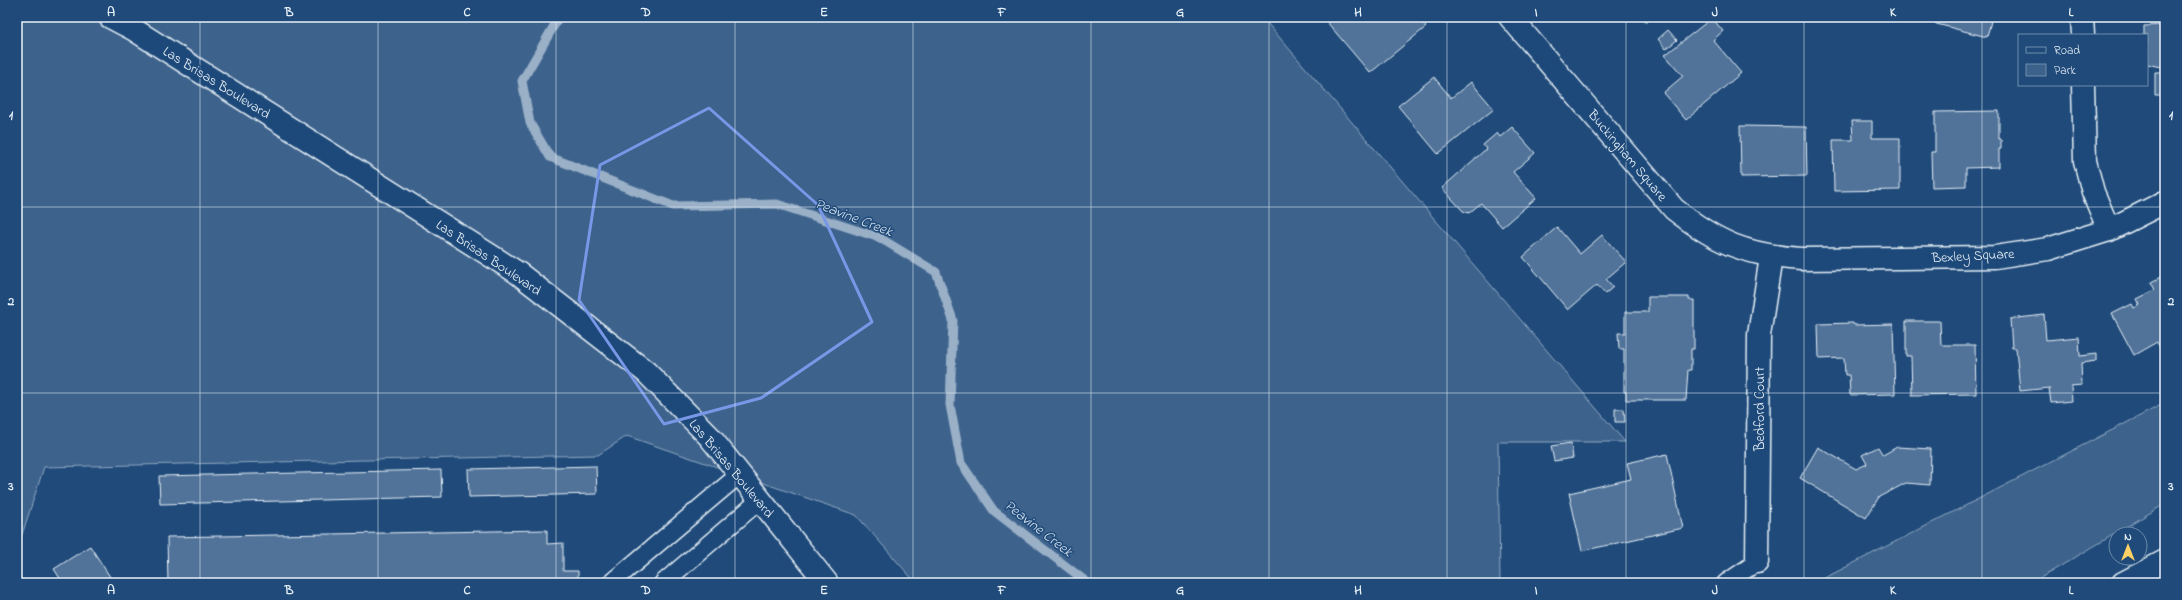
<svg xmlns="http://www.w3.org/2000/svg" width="2182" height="600" font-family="'Indie Flower',sans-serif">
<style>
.green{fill:#3c628c;stroke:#92aac2}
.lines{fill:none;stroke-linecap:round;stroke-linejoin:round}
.stream{stroke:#9ab0c7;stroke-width:9}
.building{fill:#517399;stroke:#e8f1f8}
.lane-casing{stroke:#e8f1f8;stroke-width:20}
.street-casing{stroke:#e8f1f8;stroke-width:25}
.secondary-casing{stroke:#e8f1f8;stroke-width:25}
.primary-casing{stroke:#e8f1f8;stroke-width:25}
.lane{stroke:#1f4a7a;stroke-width:17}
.street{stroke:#1f4a7a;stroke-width:22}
.secondary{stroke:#1f4a7a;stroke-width:22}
.primary{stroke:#1f4a7a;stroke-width:22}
.marked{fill:none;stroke:#7897e6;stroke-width:3;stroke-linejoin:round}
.grid{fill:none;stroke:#e8f1f8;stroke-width:1;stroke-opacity:0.55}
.labels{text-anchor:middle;stroke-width:3;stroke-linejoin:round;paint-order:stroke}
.street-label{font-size:14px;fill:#e8f1f8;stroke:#1f4a7a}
.water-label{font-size:15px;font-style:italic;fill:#d4e1ec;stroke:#1f4a7a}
.neatline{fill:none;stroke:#e8f1f8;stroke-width:1.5}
.grid-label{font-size:13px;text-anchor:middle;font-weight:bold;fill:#e8f1f8}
</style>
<rect width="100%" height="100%" fill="#1f4a7a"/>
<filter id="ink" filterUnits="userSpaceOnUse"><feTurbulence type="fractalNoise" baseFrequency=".025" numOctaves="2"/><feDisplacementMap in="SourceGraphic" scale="8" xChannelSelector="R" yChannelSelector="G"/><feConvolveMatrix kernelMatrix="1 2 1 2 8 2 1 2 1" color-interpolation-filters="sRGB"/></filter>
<g filter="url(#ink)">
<!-- green -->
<g class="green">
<polygon points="17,17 1262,17 1625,442 1498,442 1500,583 916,583 856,515 627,436 598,455 44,467 17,550"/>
<polygon points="2165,403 2165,504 2032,583 1815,583"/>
</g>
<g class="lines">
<!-- stream -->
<polyline class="stream" points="559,17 522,81 530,123 550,157 673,206 777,204 880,238 936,272 953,320 950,405 961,463 994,511 1088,583"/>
</g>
<!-- building -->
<g class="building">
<polygon points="1326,17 1418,17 1426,27 1370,73 1326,21 1328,20"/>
<polygon points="1641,17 1652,17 1646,22"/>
<polygon points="1926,17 1992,17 1987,37 1925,21"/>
<polygon points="2165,17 2165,95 2155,95 2155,72 2162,72 2162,67 2147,64 2147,35 2144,35 2144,26 2165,25"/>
<polygon points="1712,18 1723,31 1713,40 1741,73 1686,120 1663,93 1683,76 1665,55"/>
<polygon points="1668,30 1677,40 1666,49 1658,39"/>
<polygon points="1434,77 1451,98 1471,82 1494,109 1438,154 1398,106"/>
<polygon points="1999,111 1999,139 2001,139 2001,149 1999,149 1999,167 1966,168 1966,186 1932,187 1931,152 1935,152 1935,112"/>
<polygon points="1852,121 1872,121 1872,138 1900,138 1900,190 1834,191 1833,140 1853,140"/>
<polygon points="1740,126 1806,127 1807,176 1741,177"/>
<polygon points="1512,127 1535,153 1513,172 1536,198 1502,227 1481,203 1469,213 1463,211 1442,188 1486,149 1483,145 1497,133 1500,137"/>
<polygon points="1557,227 1580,254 1602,235 1626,262 1606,279 1613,287 1605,294 1597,285 1568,310 1523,257"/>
<polygon points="2165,275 2165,357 2157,342 2134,355 2112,314 2132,304 2134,308 2140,305 2137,299 2155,290 2151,282"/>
<polygon points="1648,297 1689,297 1689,300 1694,300 1694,349 1691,349 1691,370 1688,370 1686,400 1626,400 1626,392 1624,392 1624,349 1619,349 1618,333 1625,333 1625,312 1648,312"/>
<polygon points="2044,315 2046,340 2079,337 2080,356 2096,354 2096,361 2081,363 2082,385 2071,386 2072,401 2051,403 2049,388 2020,391 2016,348 2012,348 2010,319"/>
<polygon points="1906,321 1940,321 1941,345 1975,345 1976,394 1912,395 1911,356 1906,356"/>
<polygon points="1853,323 1854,325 1893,324 1895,394 1850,395 1849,375 1845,375 1844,358 1819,359 1818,324"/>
<polygon points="1615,409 1624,409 1625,422 1615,422"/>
<polygon points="1571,443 1573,458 1554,461 1551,446"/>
<polygon points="1818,447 1856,469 1867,464 1862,455 1878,447 1883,455 1897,447 1931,449 1930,485 1906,483 1879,497 1866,518 1800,478"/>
<polygon points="1667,454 1683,528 1582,551 1569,493 1631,479 1627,463"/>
<polygon points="596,466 597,494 469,497 468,469"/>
<polygon points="441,470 442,497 160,504 159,476"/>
<polygon points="547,530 547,544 563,543 563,571 578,571 578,583 168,583 167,537"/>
<polygon points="90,546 114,583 63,583 54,569"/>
</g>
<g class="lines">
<!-- lane casing -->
<g class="lane-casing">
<g id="lane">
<polyline points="611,583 740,474"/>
<polyline points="663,583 760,500"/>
<polyline points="1726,583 1757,562"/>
</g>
</g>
<!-- street casing -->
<g class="street-casing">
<g id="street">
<path d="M1510 17 1674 209C1717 243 1746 255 1801 259L1995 257 2048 249 2109 230 2165 202"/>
<polyline points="2082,17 2083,35"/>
<polyline points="2083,85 2085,161 2093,192 2109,230"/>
<polyline points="1757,562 1759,335 1771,257"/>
</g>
</g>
<!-- secondary casing -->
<g class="secondary-casing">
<polyline id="secondary" points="110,17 133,29 518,273 646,372 709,436 827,583"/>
</g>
<!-- primary casing -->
<g class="primary-casing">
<polyline id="primary" points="2123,583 2165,561"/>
</g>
<!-- lane -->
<use href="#lane" class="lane"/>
<!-- street -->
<use href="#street" class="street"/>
<!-- secondary -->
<use href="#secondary" class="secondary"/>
<!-- primary -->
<use href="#primary" class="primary"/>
</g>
</g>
<!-- marked area -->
<path class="marked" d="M709 108 818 205 872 322 761 398 664 424 579 300 600 165Z"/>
<!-- grid -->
<path class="grid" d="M200 17V583M378 17V583M556 17V583M735 17V583M913 17V583M1091 17V583M1269 17V583M1447 17V583M1626 17V583M1804 17V583M1982 17V583M17 207H2165M17 393H2165"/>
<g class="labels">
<!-- street labels -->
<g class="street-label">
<text transform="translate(217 82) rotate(32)" y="5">Las Brisas Boulevard</text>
<text transform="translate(1628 155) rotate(50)" y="5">Buckingham Square</text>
<text transform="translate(1973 255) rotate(-3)" y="5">Bexley Square</text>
<text transform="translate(489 257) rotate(34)" y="5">Las Brisas Boulevard</text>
<text transform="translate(1759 409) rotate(-90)" y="5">Bedford Court</text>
<text transform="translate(732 468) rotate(50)" y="5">Las Brisas Boulevard</text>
</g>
<!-- water labels -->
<g class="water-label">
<text transform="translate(854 217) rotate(21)" y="5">Peavine Creek</text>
<text transform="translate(1039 528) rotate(38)" y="5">Peavine Creek</text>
</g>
</g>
<!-- margin -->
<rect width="2182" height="600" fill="none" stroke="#1f4a7a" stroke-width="44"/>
<!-- legend -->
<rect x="2018" y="34" width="130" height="52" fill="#1f4a7a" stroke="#6f8dac"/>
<rect x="2026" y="47" width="20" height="6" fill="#1f4a7a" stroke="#6f8dac"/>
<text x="2054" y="54" font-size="12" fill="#e8f1f8">Road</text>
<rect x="2026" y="64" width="20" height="12" fill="#3c628c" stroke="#6f8dac"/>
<text x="2054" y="74" font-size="12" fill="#e8f1f8">Park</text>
<!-- north arrow -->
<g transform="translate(2128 546)"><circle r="19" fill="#1f4a7a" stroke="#6f8dac"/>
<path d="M0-3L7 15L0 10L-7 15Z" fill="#ffd166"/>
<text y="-6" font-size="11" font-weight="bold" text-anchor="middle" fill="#e8f1f8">N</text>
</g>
<rect x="22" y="22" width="2138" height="556" class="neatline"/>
<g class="grid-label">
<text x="111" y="16">A</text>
<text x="289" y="16">B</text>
<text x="467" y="16">C</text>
<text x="646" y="16">D</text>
<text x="824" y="16">E</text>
<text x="1002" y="16">F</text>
<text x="1180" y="16">G</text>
<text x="1358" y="16">H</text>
<text x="1536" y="16">I</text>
<text x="1715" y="16">J</text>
<text x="1893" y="16">K</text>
<text x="2071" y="16">L</text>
<text x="11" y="119">1</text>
<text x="2171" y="119">1</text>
<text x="11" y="305">2</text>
<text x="2171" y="305">2</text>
<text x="11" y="490">3</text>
<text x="2171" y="490">3</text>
<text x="111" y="594">A</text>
<text x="289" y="594">B</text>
<text x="467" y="594">C</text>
<text x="646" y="594">D</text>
<text x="824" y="594">E</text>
<text x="1002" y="594">F</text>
<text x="1180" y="594">G</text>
<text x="1358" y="594">H</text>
<text x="1536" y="594">I</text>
<text x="1715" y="594">J</text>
<text x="1893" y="594">K</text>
<text x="2071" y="594">L</text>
</g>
</svg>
